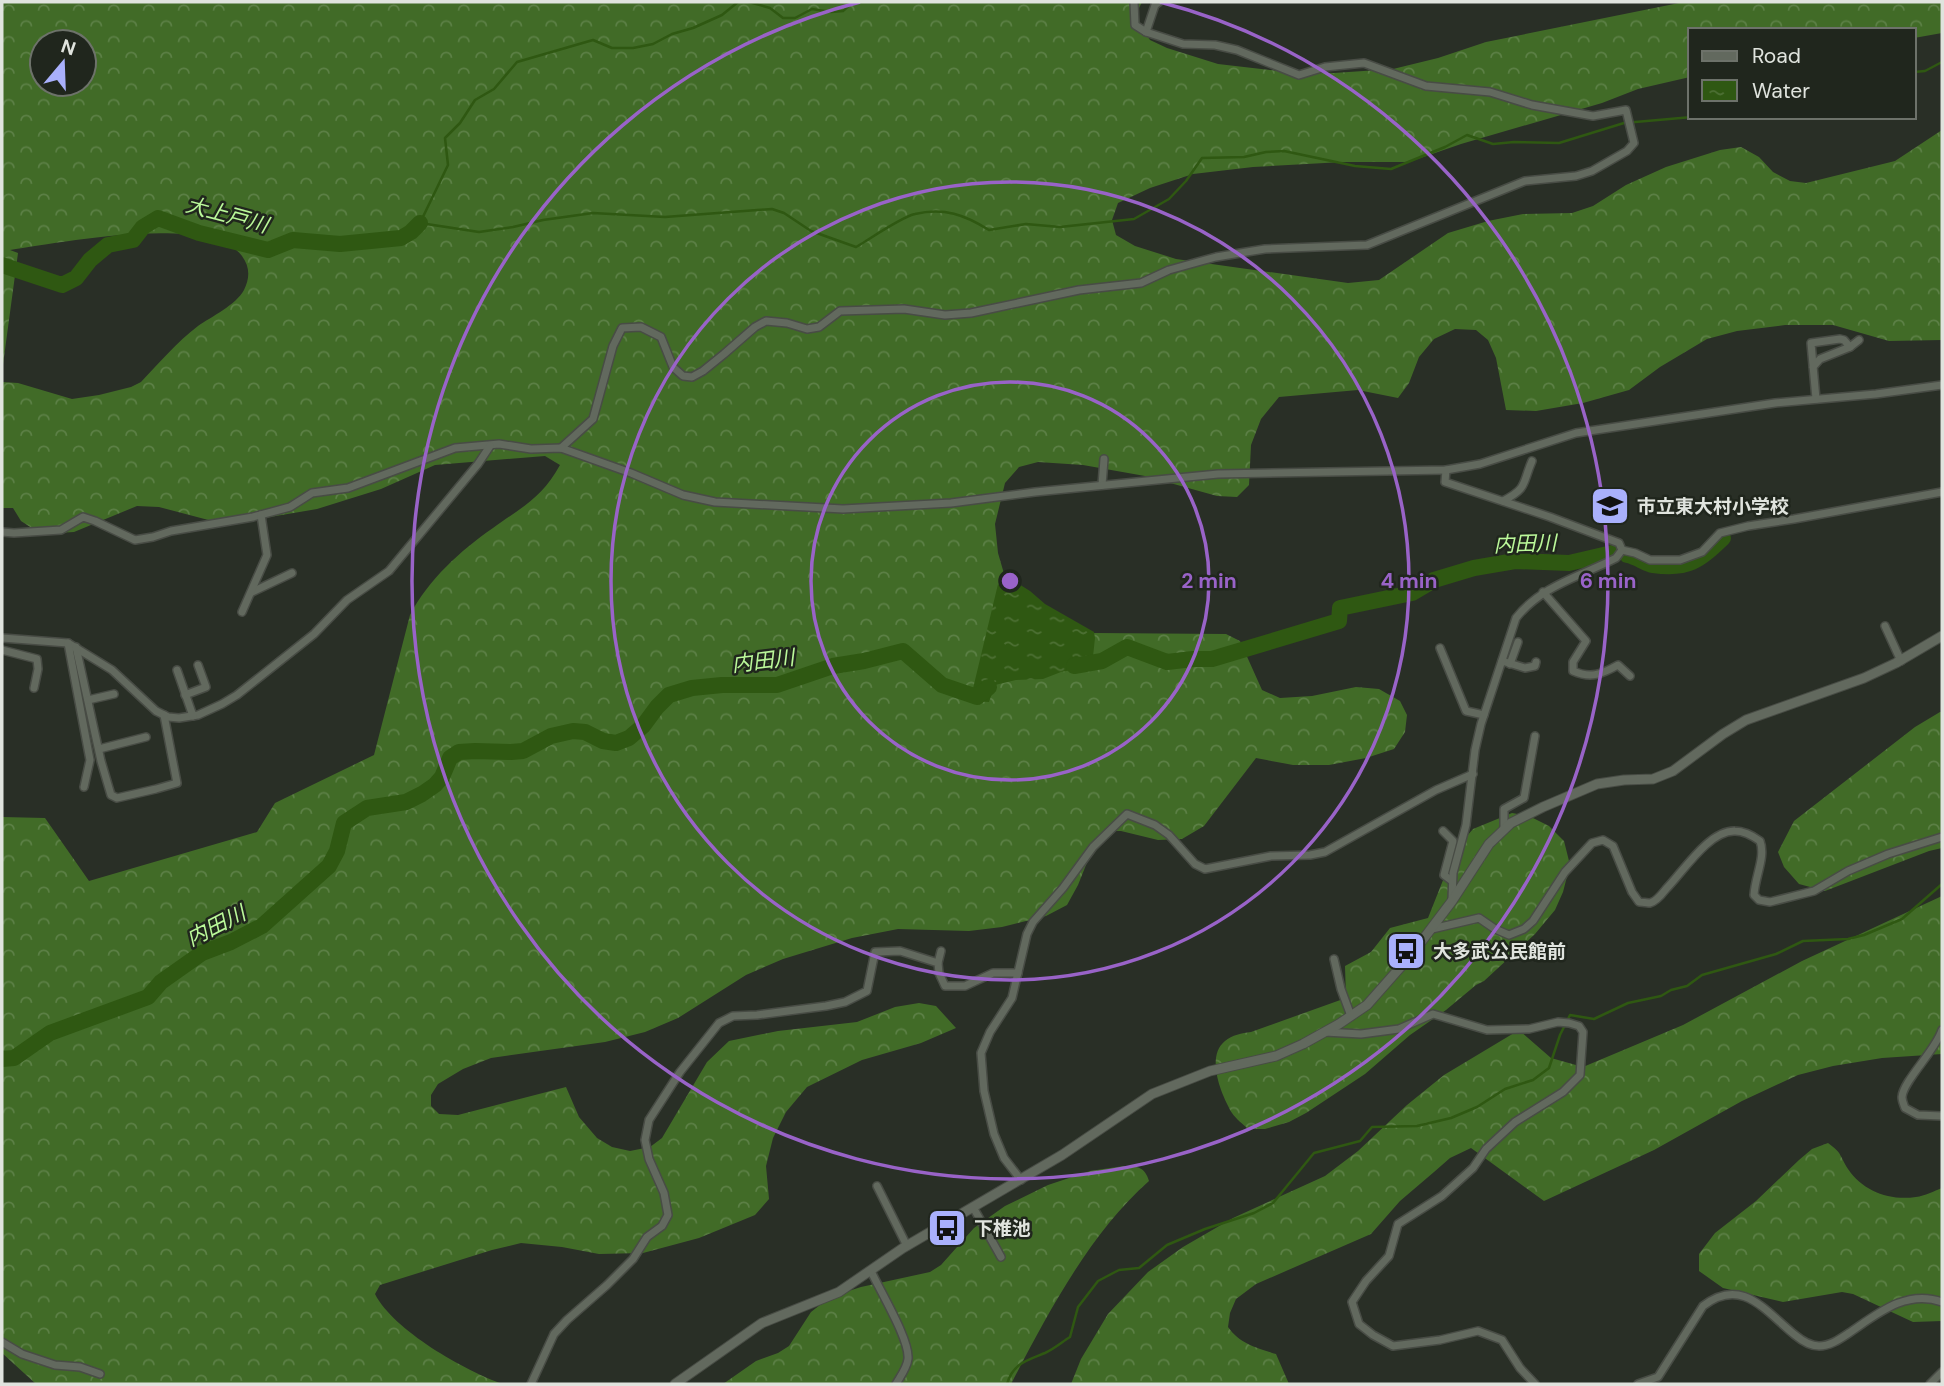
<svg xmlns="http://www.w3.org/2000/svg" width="1944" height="1386" font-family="'DM Sans','Noto Sans JP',sans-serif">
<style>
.forest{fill:url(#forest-crowns);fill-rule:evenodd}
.water{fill:url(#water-ripples)}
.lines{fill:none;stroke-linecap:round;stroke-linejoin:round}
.stream{stroke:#2f5812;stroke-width:2.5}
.river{stroke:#2f5812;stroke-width:16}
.minor-casing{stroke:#484c45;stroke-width:10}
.tertiary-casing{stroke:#484c45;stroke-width:11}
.minor{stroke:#62695e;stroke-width:7}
.tertiary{stroke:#62695e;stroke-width:9}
.ring{fill:none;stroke:#9963c8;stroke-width:3.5}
.labels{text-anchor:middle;stroke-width:5;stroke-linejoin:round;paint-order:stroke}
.poi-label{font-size:19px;font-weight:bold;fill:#e0e4de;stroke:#20261d;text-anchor:start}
.water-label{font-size:21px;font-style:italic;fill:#bbf99a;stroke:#20261d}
.centre{fill:#9963c8;stroke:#20261d;stroke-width:3.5}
.ring-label{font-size:21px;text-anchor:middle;font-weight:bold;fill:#9963c8;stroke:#20261d;stroke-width:5;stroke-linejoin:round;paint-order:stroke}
</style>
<defs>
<pattern id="forest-crowns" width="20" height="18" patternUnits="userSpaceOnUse" patternTransform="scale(1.75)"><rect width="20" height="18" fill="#416b27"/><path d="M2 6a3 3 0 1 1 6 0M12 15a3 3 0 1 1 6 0" fill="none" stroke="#5c8046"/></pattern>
<pattern id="water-ripples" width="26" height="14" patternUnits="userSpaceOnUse" patternTransform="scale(1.75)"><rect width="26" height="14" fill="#2f5812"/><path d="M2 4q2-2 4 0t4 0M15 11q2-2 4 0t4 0" fill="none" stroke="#4d7034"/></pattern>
</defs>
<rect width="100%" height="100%" fill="#292f26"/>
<!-- forest -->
<g class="forest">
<path d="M2 2H1142L1138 10 1140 26 1150 40 1167 48 1218 64 1279 71 1334 73 1393 69 1438 58 1486 42 1684 2H1942V33L1914 38V30H1690V77L1638 89 1602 103 1461 144 1409 162H1343L1253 167 1193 174 1150 188 1118 203 1112 220 1116 235 1135 246 1176 259 1348 283 1379 280 1448 233 1488 221 1523 214 1572 213 1593 206 1626 185 1666 167 1720 150 1741 147 1759 157 1773 172 1790 181 1806 183 1895 161 1942 130V340L1889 341 1833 325H1785L1737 331 1707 339 1660 367 1629 390 1583 403 1536 411 1506 410 1496 358 1488 340 1476 330 1455 329 1434 339 1419 357 1409 383 1398 398 1358 390 1279 397 1261 419 1251 445 1249 485 1237 497 1217 496 1145 476 1083 465 1038 462 1019 467 1005 483 995 524 998 553 1007 584 1019 604 1094 633 1226 634 1240 641 1262 690 1280 698 1312 696 1356 687 1379 689 1400 701 1407 715 1405 732 1394 749 1366 758 1329 765H1293L1256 758 1204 826 1182 839 1158 840 1121 831H1106L1090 855 1078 885 1067 905 1046 916 1002 927 969 931 898 929 852 938 783 959 746 975 678 1018 645 1032 605 1042 491 1058 463 1069 438 1084 431 1095V1106L439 1114 458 1115 566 1087 579 1117 597 1138 612 1147 630 1151 650 1147 662 1138 707 1062 729 1041 778 1031 857 1022 895 1007 919 1003 936 1006 956 1028 921 1043 862 1060 807 1087 786 1112 773 1138 766 1166 769 1199 755 1215 699 1238 643 1253 599 1254 562 1247 521 1243 492 1250 380 1285 375 1294C393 1330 465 1371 503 1384H36L2 1353V817L45 818 89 881 257 832 275 803 374 755 410 615C429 579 460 551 493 528 522 507 542 498 560 465L545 456 435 465 381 489 317 509 240 522H216L159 507 137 506 74 532 41 534 21 521 13 508H2V382L18 383 72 399 99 395 131 387 141 382C159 363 177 342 198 326 211 317 236 305 244 290 250 278 250 267 242 256 210 213 59 243 10 250L18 253 2 372ZM42 42H84V84H42Z"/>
<polygon points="1940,712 1942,712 1942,848 1929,851 1825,891 1799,884 1784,867 1778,852 1794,821 1915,727"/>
<path d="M1512 813 1529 816 1549 826 1564 841 1570 865 1563 892 1555 910 1535 934 1484 981 1476 985 1446 1010 1410 1035 1365 1074 1306 1113 1289 1122 1265 1129H1248C1243 1124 1236 1119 1232 1113 1222 1096 1205 1057 1225 1041 1232 1035 1242 1033 1251 1032L1346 998 1345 966 1371 952 1390 928 1428 918 1455 850 1473 829Z"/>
<path d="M1942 896V1054L1882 1058 1833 1066 1798 1075 1742 1101 1654 1150 1544 1201 1471 1148 1450 1158 1434 1172 1400 1201 1371 1234 1256 1284 1236 1299 1230 1313 1228 1327C1240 1344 1257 1348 1276 1354L1289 1384H1071L1081 1359 1108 1314 1148 1272 1183 1247 1233 1218 1325 1176 1358 1151 1407 1105 1444 1075 1519 1030 1551 1058 1583 1067 1683 1025 1802 961Z"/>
<path d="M1828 1143C1843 1154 1839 1155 1848 1169 1863 1191 1889 1201 1916 1197 1925 1196 1934 1191 1942 1188V1321L1913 1322 1853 1294 1842 1292 1783 1302 1723 1288 1699 1271V1254L1715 1233 1756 1201 1799 1160 1812 1149Z"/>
<path d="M1124 1166C1137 1166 1145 1167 1149 1181 1089 1234 1047 1315 1011 1384H723L756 1361 778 1353 789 1346 811 1312 830 1297 861 1287 930 1272 941 1265 974 1228 1005 1206 1048 1185 1090 1171Z"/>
</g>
<!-- water -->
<polygon class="water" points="1011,579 1030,591 1045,604 1094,632 1095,638 1092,666 1061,672 1043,679 1016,680 995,685 989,702 970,701 998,584 1004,590"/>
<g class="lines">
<!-- stream -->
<g class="stream">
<path d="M738 2 722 15 693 28 672 34 653 44 633 48H612L593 40 517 62 494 89 475 100 460 123 445 138 448 165 420 223 479 232 513 227 543 220 593 213 665 217 772 209 784 213 811 231 856 247C870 239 901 217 915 214 944 207 965 215 989 230L1026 224 1060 227 1134 219 1169 199 1186 181 1202 158 1244 157 1266 152 1284 151 1355 166 1391 169 1445 147 1467 135 1493 144 1514 142 1559 143 1624 123 1692 117"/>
<polyline points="749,2 770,8 783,18 795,18 812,9 831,12 843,11 853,2"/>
<polyline points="1914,72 1925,71 1942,62"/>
<path d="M1007 1384C1013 1363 1028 1360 1045 1353 1054 1349 1062 1342 1070 1337L1078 1307 1098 1281 1119 1270 1139 1268 1167 1245 1205 1229 1254 1213 1273 1203 1314 1153 1360 1141 1372 1127 1417 1126 1451 1118 1477 1107 1505 1089 1533 1080 1549 1068 1560 1035 1570 1015 1594 1019 1628 1003 1661 996 1671 990 1687 986 1702 975 1776 954 1803 941 1848 939 1864 935 1902 919 1942 884"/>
</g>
<!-- river -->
<g class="river">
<polyline points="2,265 62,285 76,278 90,260 108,245 133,240 143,227 158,218 199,233 268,250 293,240 340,244 401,238 411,232 420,223"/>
<path d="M1627 555C1638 557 1645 564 1653 565 1688 570 1699 561 1723 538"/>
<polyline points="1074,666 1102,661 1127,647 1167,662 1193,659 1212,659 1339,621 1340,608 1412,593 1434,580 1474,568 1515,561 1569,563 1612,553"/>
<polyline points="2,1059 14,1058 50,1033 148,997 161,982 202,953 231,942 262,926 329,866 337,851 344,823 367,808 406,802 422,794 435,785 442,777 450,758 459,752 475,751 511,752 523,751 551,736 573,731 585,732 603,741 616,743 629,738 643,726 657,707 669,695 692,688 722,685 777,685 833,666 864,661 903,651 942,685 977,697 989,687"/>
</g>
<!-- minor casing -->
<g class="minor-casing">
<g id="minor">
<polyline points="1146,32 1155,5 1159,2"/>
<polyline points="1850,347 1859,340"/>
<polyline points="1813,367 1820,359 1850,347 1844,340 1840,339 1811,343 1816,399"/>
<polyline points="561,448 593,419 613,346 622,328 641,327 661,337 673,367 683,376 692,377 703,371 724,354 755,327 766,321 787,323 807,329 819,327 840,311 904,309 945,315 971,313 1079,290 1141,283 1169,270 1216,257 1265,249 1367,245 1525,181 1576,176 1592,171 1627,151 1634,143 1626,110 1593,116 1532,105 1490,92 1426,86 1364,63 1325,67 1299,75 1237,50 1215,45 1183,44 1146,32 1135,25 1134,2"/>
<polyline points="1446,470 1445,482 1550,517 1619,543 1622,550 1635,553 1650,560 1680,560 1702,552 1720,533 1748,526 1794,519 1942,492"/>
<polyline points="1102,485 1104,459"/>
<path d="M1503 501C1528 488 1522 484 1532 461"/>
<polyline points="2,532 14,533 61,530 83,517 95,521 135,540 153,537 171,531 253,517 290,507 312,493 348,488 455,448 499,444 531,449 561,448 631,473 683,495 715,502 843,509 951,503 1035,492 1218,474 1446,470 1480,464 1576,433 1775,403 1876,394 1942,385"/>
<polyline points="252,592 292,573"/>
<path d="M1543 592 1586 641 1573 662V671C1591 679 1602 674 1618 665L1630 676"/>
<polyline points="242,612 267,555 261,515"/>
<polyline points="1885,626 1901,661"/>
<polyline points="2,638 68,643 112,670 156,711 168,717 179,718 198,715 222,704 237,695 314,634 347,600 389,571 478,464 490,446"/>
<polyline points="68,643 90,760 84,787"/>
<polyline points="76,647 101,761 111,795 117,798 156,789 177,783 164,715"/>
<polyline points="1440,648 1466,711 1484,715"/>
<polyline points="2,650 37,659 38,669 34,688"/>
<polyline points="1502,661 1525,668 1535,666 1536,662"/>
<polyline points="1510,664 1518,642"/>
<polyline points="177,670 193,716"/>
<polyline points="185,695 206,687 198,665"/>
<polyline points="88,700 114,694"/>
<polyline points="99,749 146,737"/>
<polyline points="1504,830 1504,809 1524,798 1535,736"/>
<polyline points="1443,831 1453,841 1444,875 1452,881"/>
<path d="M1452 899 1453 873 1466 825 1475 750 1481 724 1516 618C1541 586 1581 576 1616 558L1622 550"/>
<path d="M1432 929 1479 918 1495 929 1509 935 1524 929 1533 921 1565 872 1592 843 1603 840 1613 846 1632 892 1639 902C1640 902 1649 903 1650 903 1656 902 1662 894 1666 889 1683 872 1709 830 1735 831 1744 831 1753 836 1760 841 1766 857 1755 876 1754 895L1759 900 1770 902 1814 891 1848 871 1888 854 1942 837"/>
<polyline points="1334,959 1341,989 1351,1016"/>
<polyline points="938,963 941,951"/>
<path d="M1942 1030C1936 1050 1903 1081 1902 1097 1902 1101 1904 1105 1905 1108L1918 1115 1942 1116"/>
<polyline points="1325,1032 1361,1034 1399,1029 1433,1014 1487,1030 1529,1029 1558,1022 1569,1023 1579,1026 1583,1032 1580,1075 1563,1092 1515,1122 1486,1149 1473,1168 1442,1196 1398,1224 1389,1256 1366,1281 1352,1302 1359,1324 1373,1335 1393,1346 1440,1340 1478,1331 1502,1340 1520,1368 1535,1384"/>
<polyline points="1021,1180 1004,1158 994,1134 984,1091 981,1053 990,1032 1012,998 1027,934 1033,922 1063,888 1093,847 1127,814 1155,825 1169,835 1195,864 1205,869 1271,856 1310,855 1325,852 1436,790 1473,774"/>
<polyline points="877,1186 907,1246"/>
<polyline points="973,1207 1001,1257"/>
<path d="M871 1271C880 1291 910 1340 908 1359 907 1368 900 1377 896 1384"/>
<polyline points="2,1342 22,1354 55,1365 80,1367 100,1374"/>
<polyline points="531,1384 554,1334 567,1320 607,1285 633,1259 647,1237 662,1226 668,1215 664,1193 649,1159 645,1140 649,1120 680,1072 719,1023 733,1016 757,1015 826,1006 845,1002 867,991 875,952 900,951 938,963 939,973 945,986 965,986 993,973 1018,973"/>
<path d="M1638 1384 1658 1377 1703 1306C1742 1276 1765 1311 1795 1335 1801 1340 1811 1346 1819 1346 1830 1346 1840 1339 1849 1333 1877 1314 1906 1289 1942 1302"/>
<polyline points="1930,1384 1942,1372"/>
</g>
</g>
<!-- tertiary casing -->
<g class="tertiary-casing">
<polyline id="tertiary" points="675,1384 762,1323 839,1292 903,1248 1062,1155 1152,1094 1210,1071 1276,1056 1303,1044 1339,1024 1367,1005 1412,954 1452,901 1489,844 1511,823 1543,807 1597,784 1624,780 1653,779 1673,771 1723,734 1746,720 1864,678 1896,663 1942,636"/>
</g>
<!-- minor -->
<use href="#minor" class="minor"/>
<!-- tertiary -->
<use href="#tertiary" class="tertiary"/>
</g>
<!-- distance rings -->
<g class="ring">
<circle cx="1010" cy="581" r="199"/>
<circle cx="1010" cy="581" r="399"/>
<path d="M1160 2A598 598 0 1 1 860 2"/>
</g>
<!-- icons -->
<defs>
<g id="school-square" transform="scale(2.0125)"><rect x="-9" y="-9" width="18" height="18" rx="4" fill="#a9b0fc" stroke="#20261d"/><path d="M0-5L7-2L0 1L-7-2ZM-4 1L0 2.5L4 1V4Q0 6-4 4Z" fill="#111"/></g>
<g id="bus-square" transform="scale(2.0125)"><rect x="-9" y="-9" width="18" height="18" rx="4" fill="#a9b0fc" stroke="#20261d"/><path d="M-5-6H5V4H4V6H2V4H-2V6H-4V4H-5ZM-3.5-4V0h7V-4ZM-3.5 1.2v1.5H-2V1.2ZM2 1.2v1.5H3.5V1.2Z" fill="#111"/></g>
</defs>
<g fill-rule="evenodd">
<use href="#school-square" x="1610" y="506"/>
<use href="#bus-square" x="1406" y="951"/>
<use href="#bus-square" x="947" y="1228"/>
</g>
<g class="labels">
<!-- poi labels -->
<g class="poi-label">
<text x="1637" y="513">市立東大村小学校</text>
<text x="1433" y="958">大多武公民館前</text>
<text x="974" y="1235">下椎池</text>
</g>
<!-- water labels -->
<g class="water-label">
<text transform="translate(227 215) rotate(15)" y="7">大上戸川</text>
<text transform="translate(1525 544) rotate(-2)" y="7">内田川</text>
<text transform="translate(763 661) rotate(-7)" y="7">内田川</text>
<text transform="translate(216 926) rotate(-27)" y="7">内田川</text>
</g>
</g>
<circle cx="1010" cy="581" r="10" class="centre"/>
<g class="ring-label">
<text x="1209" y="588">2 min</text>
<text x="1409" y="588">4 min</text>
<text x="1608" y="588">6 min</text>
</g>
<!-- border -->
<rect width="1944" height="1386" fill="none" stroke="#e0e4de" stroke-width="7"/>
<!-- legend -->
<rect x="1688" y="28" width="228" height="91" fill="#20261d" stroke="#6d726a" stroke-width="2"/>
<rect x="1702" y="51" width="35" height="10" fill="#62695e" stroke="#6d726a" stroke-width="2"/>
<text x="1752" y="63" font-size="21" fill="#e0e4de">Road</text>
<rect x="1702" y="80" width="35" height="21" fill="url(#water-ripples)" stroke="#6d726a" stroke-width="2"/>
<text x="1752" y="98" font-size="21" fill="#e0e4de">Water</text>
<!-- north arrow -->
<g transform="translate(63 63) rotate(19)"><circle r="33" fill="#20261d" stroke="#6d726a" stroke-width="2"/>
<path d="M0-5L12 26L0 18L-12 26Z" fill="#a9b0fc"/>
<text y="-10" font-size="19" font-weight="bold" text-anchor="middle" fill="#e0e4de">N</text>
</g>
</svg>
